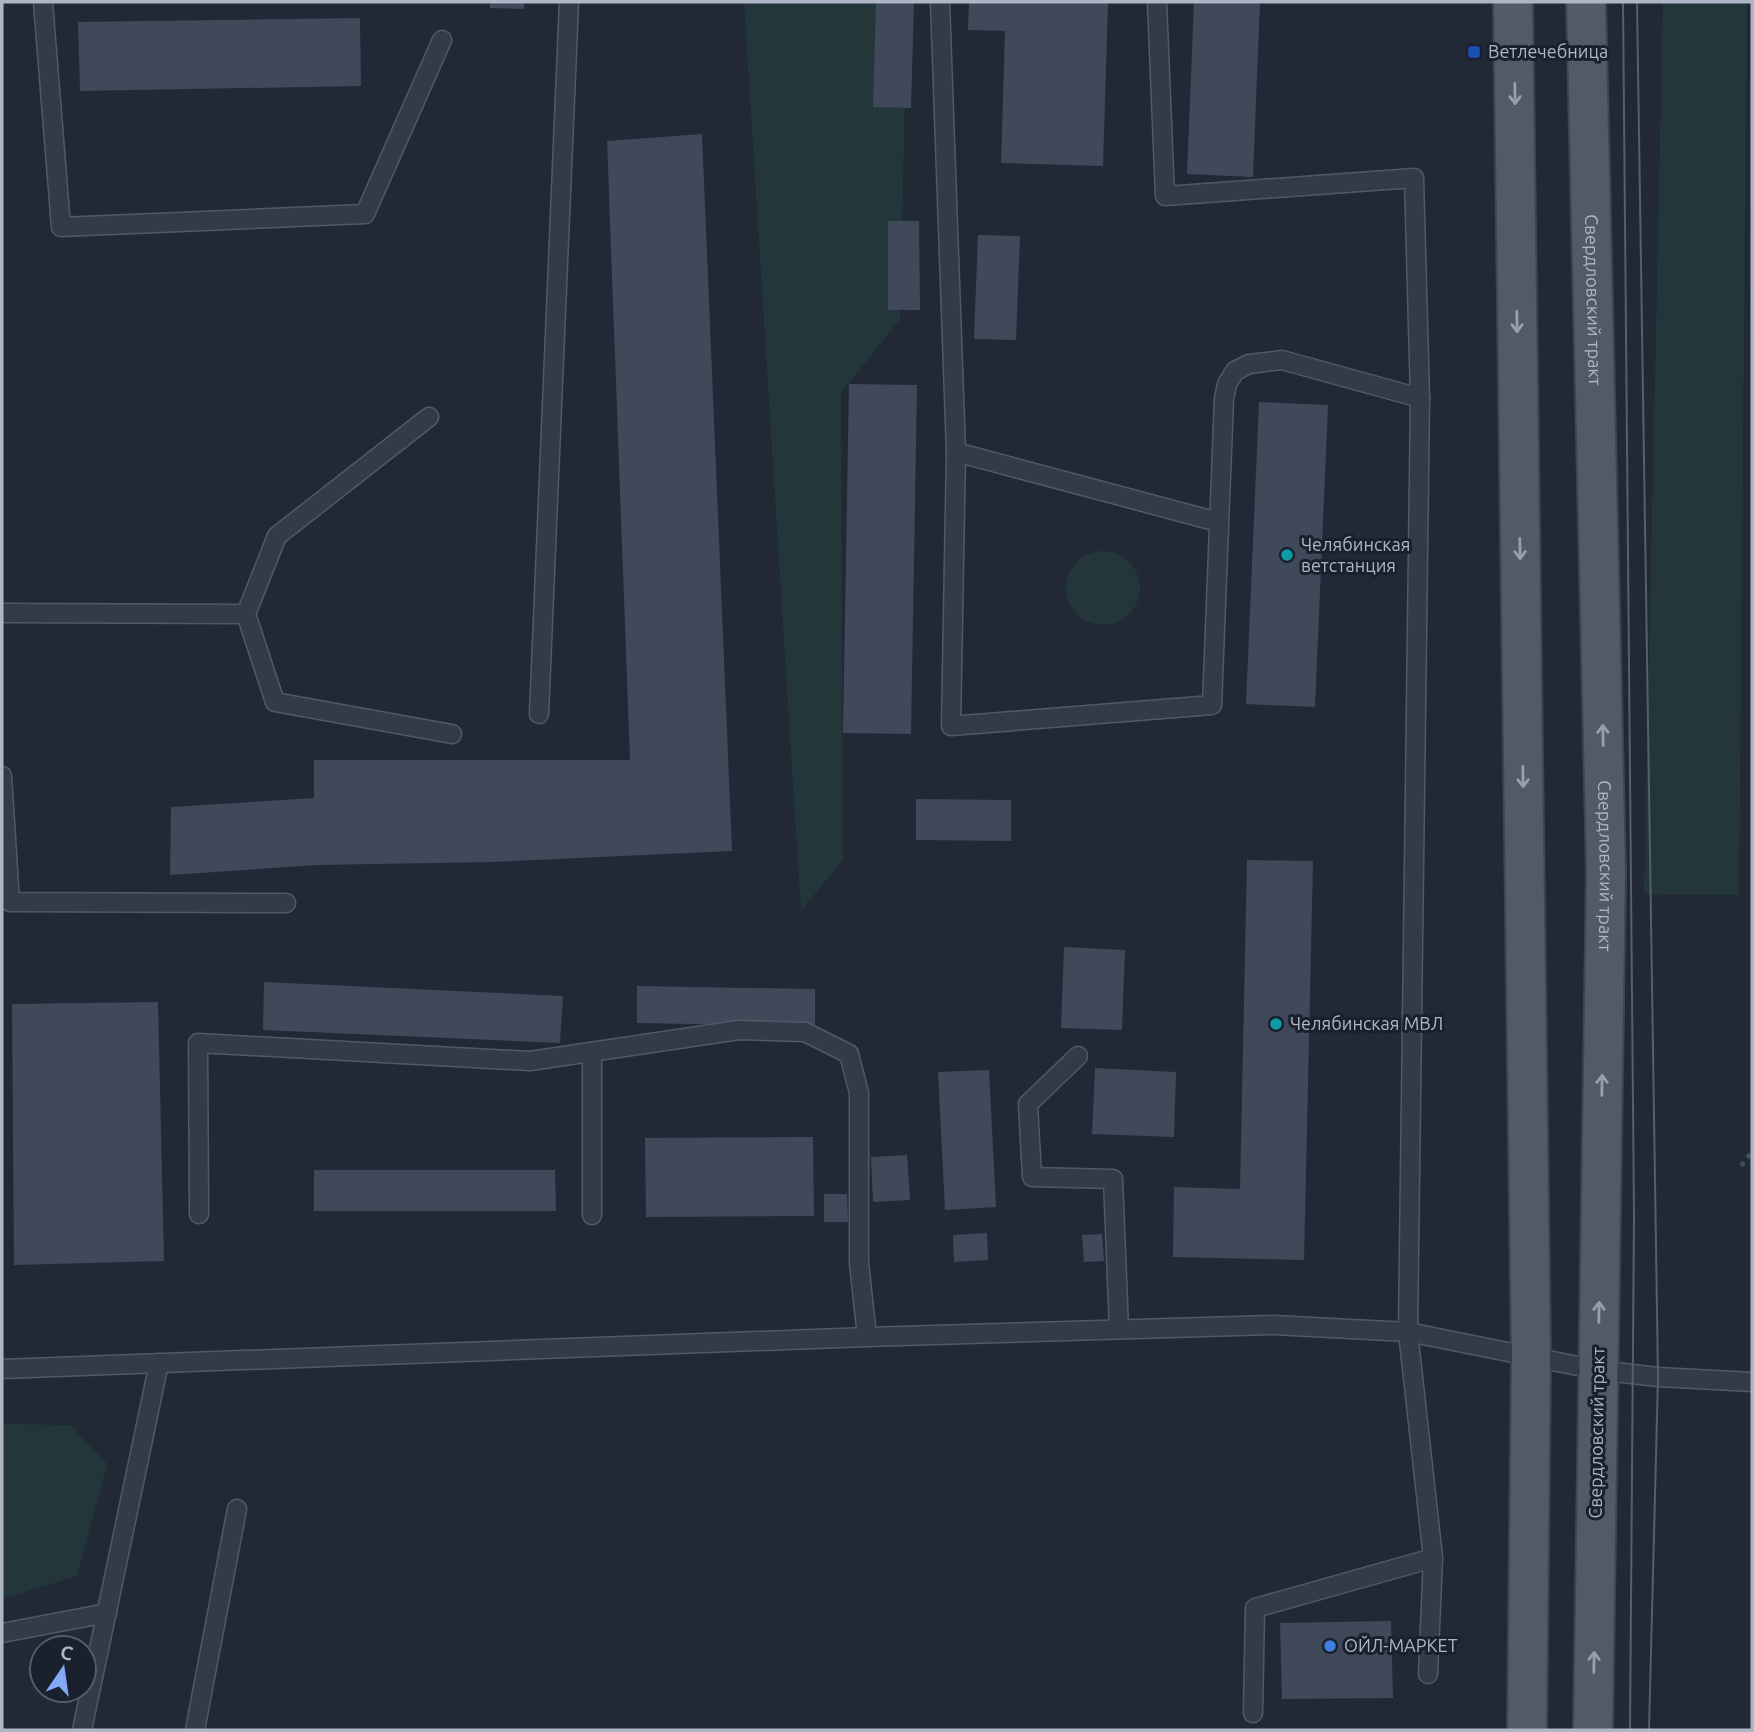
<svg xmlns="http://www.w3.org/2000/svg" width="1754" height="1732" font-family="Ubuntu,sans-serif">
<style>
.green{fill:#23373a}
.building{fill:#3f495a}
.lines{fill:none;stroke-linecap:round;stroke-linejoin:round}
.service-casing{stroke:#515966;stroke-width:21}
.primary-casing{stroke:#3d4452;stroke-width:42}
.path{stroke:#405256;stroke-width:4.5;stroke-dasharray:5 5;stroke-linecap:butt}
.service{stroke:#343b48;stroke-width:18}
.primary{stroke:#525a68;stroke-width:38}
.tram{stroke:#565f6f;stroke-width:2}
.oneway{stroke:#979fae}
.transit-dot{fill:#1a4fb4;stroke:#1a202c;stroke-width:2.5}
.culture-dot{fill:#0f9aa8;stroke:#1a202c;stroke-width:2.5}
.shop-dot{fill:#3f7fe0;stroke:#1a202c;stroke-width:2.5}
.labels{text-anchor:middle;stroke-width:6;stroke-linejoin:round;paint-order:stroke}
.poi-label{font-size:18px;fill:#aeb6c5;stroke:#1a202c;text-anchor:start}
.street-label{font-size:18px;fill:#aeb6c5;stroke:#1a202c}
</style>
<rect width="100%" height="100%" fill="#212937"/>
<!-- green -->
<g class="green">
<polygon points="744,2 907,2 907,5 900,319 841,393 843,860 801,911"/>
<polygon points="1663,2 1747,2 1739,895 1644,894"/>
<circle cx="1103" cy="588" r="37"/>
<polygon points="2,1424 70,1425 107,1464 77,1576 2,1599"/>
</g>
<!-- building -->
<g class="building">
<polygon points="490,2 524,2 524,9 490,8"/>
<polygon points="876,2 914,2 911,108 873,107"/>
<polygon points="969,2 1108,2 1103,166 1001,163 1005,31 968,30"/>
<polygon points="1194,2 1260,2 1253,177 1187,174"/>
<polygon points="360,18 361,86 80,91 78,22"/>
<polygon points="702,134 732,851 492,862 317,865 170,875 171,807 314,798 314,760 630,760 607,141"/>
<polygon points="888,221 919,221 920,310 888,310"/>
<polygon points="978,235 1020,236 1016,340 974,339"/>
<polygon points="849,384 917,385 911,734 843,733"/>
<polygon points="1259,402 1328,405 1315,707 1246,704"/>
<polygon points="916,799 1011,800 1011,841 916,840"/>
<polygon points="1247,860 1313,861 1304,1260 1173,1257 1174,1187 1240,1189"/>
<polygon points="1064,947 1125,950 1122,1030 1061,1028"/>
<polygon points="264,982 563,996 560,1043 263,1030"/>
<polygon points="637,986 815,989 815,1026 637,1023"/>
<polygon points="158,1002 164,1261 14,1265 12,1004"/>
<polygon points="1095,1068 1176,1072 1174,1137 1092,1134"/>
<polygon points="989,1070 996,1207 945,1210 938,1072"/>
<polygon points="813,1137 814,1216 646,1217 645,1138"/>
<polygon points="907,1155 910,1200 873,1202 871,1157"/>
<polygon points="314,1170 555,1170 556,1211 314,1211"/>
<polygon points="824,1194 847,1194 848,1222 824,1222"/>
<polygon points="987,1233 988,1260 954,1262 953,1235"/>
<polygon points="1102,1234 1104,1261 1084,1262 1082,1235"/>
<polygon points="1391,1621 1393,1698 1282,1699 1280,1623"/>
</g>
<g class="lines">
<!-- service casing -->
<g class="service-casing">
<g id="service">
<polyline points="43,2 61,227 365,214 442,40"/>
<polyline points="940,2 956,452 951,726 1212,705 1224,399 1227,384 1235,371 1249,364 1282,360 1420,398"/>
<polyline points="1157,2 1165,196 1414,178 1420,398 1408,1332 1433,1558 1255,1608 1253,1713"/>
<polyline points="429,417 277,536 246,614 275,702 452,734"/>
<polyline points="956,452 1218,522"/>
<polyline points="2,613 246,614"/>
<polyline points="539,714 569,2"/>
<polyline points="2,776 10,902 286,903"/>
<polyline points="1078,1056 1028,1104 1032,1177 1113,1179 1119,1329"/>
<polyline points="199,1214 198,1043 530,1061 739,1030 805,1032 849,1054 859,1093 859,1263 867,1337"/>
<polyline points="592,1215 592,1052"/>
<polyline points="2,1369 867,1337 1274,1325 1408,1332 1598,1370 1658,1377 1752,1382"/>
<polyline points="2,1633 107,1613"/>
<polyline points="1428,1674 1433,1558"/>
<polyline points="82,1730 159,1363"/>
<polyline points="195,1730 237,1509"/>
</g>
</g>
<!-- primary casing -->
<g class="primary-casing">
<g id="primary">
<polyline points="1513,2 1531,1358 1527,1730"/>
<path id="s1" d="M1586 2 1606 871 1593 1730"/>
</g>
</g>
<!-- path -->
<polyline class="path" points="1741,1166 1752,1152"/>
<!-- service -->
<use href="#service" class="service"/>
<!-- primary -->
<use href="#primary" class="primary"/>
<!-- tram -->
<g class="tram">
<polyline points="1623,2 1634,1216 1630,1730"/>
<polyline points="1637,2 1658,1377 1649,1730"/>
</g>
</g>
<!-- one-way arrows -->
<defs><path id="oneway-shaft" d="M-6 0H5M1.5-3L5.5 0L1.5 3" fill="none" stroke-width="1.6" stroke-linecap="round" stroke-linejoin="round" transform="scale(1.75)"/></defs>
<g class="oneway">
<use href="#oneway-shaft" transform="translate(1515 94) rotate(89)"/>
<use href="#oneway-shaft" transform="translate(1517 322) rotate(89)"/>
<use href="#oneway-shaft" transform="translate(1520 549) rotate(89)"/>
<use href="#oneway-shaft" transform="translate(1603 735) rotate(-91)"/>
<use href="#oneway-shaft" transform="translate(1523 777) rotate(89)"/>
<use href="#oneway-shaft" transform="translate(1602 1085) rotate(-89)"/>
<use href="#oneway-shaft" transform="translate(1599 1312) rotate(-89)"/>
<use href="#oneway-shaft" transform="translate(1594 1662) rotate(-89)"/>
</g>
<!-- markers -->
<rect class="transit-dot" x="1467" y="45" width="14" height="14" rx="3.5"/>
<g class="culture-dot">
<circle cx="1287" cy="555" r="7"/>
<circle cx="1276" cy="1024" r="7"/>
</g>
<circle class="shop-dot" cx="1330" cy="1646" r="7"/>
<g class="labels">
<!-- poi labels -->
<g class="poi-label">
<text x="1488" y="58">Ветлечебница</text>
<text x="1301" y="551">Челябинская<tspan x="1301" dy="21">ветстанция</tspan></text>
<text x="1290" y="1030">Челябинская МВЛ</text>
<text x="1344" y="1652">ОЙЛ-МАРКЕТ</text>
</g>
<!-- street labels -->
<g class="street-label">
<text dy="6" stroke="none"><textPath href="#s1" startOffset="298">Свердловский тракт</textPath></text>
<text dy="6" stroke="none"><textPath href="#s1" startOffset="864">Свердловский тракт</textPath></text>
<text transform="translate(1597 1433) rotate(-89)" y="6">Свердловский тракт</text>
</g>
</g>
<!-- border -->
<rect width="1754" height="1732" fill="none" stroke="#aeb6c5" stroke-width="7"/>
<!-- north arrow -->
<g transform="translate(63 1669) rotate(13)"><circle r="33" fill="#1a202c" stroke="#555c69" stroke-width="2"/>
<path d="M0-5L12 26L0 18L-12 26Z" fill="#82a8f6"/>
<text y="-10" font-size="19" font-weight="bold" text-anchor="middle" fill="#aeb6c5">С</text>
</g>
</svg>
